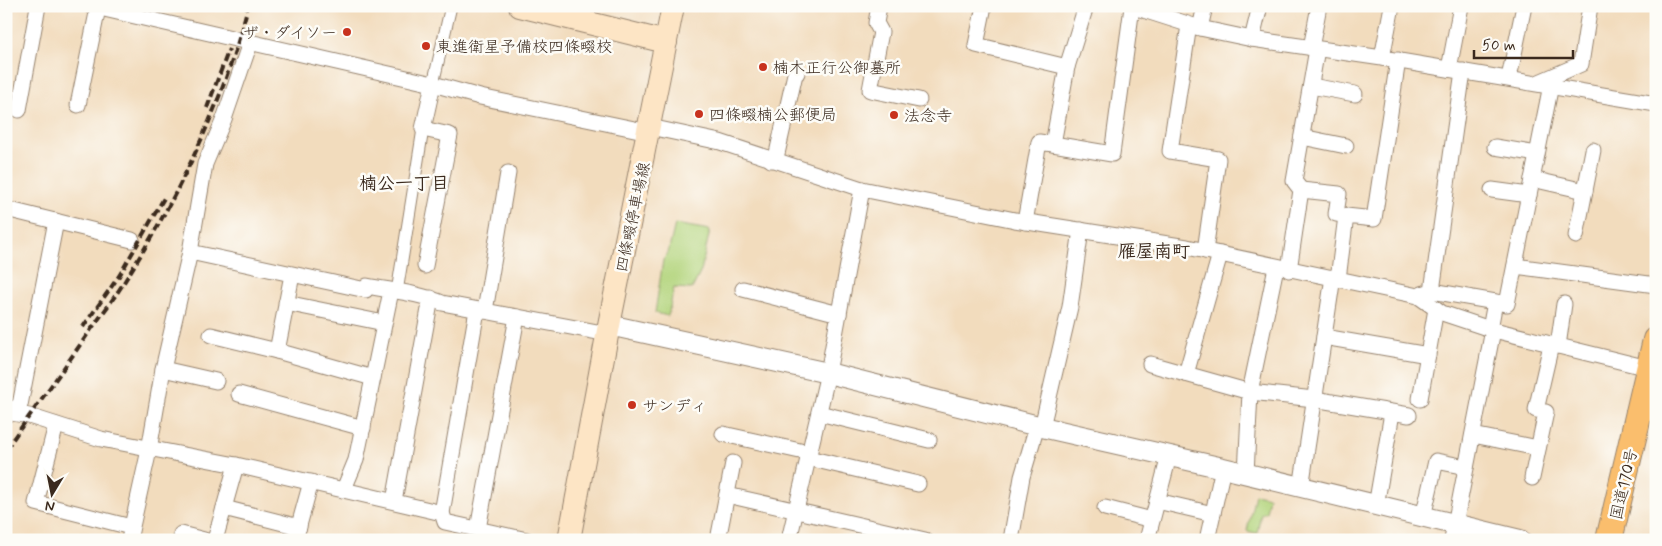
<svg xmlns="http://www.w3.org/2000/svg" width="1662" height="546" font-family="Mynerve,'Klee One',sans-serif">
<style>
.park{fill:#b2d47c;stroke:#767f4d}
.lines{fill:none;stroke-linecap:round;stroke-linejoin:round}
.pedestrian-casing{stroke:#96836e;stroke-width:13}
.minor-casing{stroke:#96836e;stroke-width:17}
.tertiary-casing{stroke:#96836e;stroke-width:22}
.secondary-casing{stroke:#96836e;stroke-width:24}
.trunk-casing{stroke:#96836e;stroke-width:28}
.pedestrian{stroke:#fff;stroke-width:11}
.minor{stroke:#fff;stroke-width:15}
.tertiary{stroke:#fff;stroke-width:20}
.secondary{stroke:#fde5c5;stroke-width:22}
.trunk{stroke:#fabe6d;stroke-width:26}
.rail{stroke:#3b2a1e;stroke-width:4;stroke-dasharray:8 4;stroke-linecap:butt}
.poi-dot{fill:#c8321e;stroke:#fdfcf7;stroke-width:2}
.labels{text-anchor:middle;stroke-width:5;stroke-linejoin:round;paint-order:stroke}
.poi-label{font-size:16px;fill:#3b2a1e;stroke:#fdfcf7;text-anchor:start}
.street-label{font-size:16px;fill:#3b2a1e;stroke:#fdfcf7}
.neighbourhood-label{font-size:18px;font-weight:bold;fill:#3b2a1e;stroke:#fdfcf7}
</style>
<rect width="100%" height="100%" fill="#fdfcf7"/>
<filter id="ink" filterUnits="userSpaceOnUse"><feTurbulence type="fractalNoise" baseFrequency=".02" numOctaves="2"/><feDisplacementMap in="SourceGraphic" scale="10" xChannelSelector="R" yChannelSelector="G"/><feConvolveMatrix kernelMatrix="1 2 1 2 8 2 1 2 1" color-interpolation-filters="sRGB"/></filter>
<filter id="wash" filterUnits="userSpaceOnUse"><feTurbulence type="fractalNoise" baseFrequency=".0096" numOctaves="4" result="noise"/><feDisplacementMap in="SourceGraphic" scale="20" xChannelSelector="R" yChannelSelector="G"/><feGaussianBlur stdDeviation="1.12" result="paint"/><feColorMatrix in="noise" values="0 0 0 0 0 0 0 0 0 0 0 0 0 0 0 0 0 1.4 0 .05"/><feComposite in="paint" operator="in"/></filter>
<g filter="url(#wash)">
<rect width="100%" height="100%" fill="#f2dcbd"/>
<!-- park -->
<g class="park">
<polygon points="675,224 710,230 701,271 692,289 674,288 668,316 655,313 663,260 668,253"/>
<polygon points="1255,494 1269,497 1266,512 1261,514 1257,533 1247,531"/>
</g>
</g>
<g filter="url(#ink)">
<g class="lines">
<!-- pedestrian casing -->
<g class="pedestrian-casing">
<g id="pedestrian">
<polyline points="433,84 451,6"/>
<polyline points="397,292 423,129"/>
</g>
</g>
<!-- minor casing -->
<g class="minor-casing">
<g id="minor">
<polyline points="91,6 433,84 480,97 649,132"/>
<polyline points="879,6 876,23 881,32 870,90 919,100"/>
<polyline points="984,6 976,45 1067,67"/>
<polyline points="1131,6 1200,28 1252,39 1382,58 1656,104"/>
<polyline points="1189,25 1170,151 1218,159 1205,251"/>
<polyline points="1200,28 1205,6"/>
<polyline points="1252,39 1260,6"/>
<polyline points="1311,48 1319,6"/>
<polyline points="1382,58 1392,6"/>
<polyline points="1449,69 1461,6"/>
<polyline points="1509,78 1524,6"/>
<polyline points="1537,83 1581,64 1590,6"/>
<polyline points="1311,86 1355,94"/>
<polyline points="78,105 98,8"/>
<polyline points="19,110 38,6"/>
<polyline points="650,127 720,142 862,189 1015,220 1187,247 1418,296 1442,313 1490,329 1656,370"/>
<polyline points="1302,137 1346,146"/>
<polyline points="1053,144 1112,154 1132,7"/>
<polyline points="1495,147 1537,154"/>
<polyline points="771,160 776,158 795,74 797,73"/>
<polyline points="1532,179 1585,191"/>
<polyline points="1301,190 1339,194 1336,214 1346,216"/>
<polyline points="1492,190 1529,195"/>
<polyline points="6,209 132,240"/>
<polyline points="1025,222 1039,142 1053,144 1067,67 1086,6"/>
<polyline points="1576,236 1593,150"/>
<path d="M190 252 366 290 367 286C392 291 419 293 442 303L608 334"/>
<polyline points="425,266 450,135 423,129 433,84"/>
<polyline points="1515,266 1656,285"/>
<polyline points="1289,270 1301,190 1294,181 1317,49"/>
<polyline points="292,275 277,351 373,378"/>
<polyline points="1338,279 1346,216 1374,219 1398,60"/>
<polyline points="743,289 839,314"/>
<polyline points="1432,291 1507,304 1551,85"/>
<polyline points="1422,294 1432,291 1463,71"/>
<polyline points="286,303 384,323"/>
<polyline points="485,311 508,173"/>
<polyline points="1490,329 1495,302"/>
<polyline points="211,335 277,351"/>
<polyline points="1324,337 1428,355"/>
<polyline points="1558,346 1564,304"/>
<polyline points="1150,364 1250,392 1314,399 1409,415"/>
<polyline points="163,369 216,381"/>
<polyline points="1186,374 1220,254"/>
<polyline points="239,394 363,428"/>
<polyline points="1420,399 1436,309"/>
<polyline points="6,412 29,416 101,439 236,465 442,513 445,522 527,540"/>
<polyline points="8,412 20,405 56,221"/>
<polyline points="819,413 929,440"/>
<polyline points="56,425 36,503 131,527"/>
<polyline points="1042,427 1070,307 1081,230"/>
<polyline points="723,434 809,453"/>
<polyline points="1473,435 1538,448"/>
<polyline points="808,458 918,484"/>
<polyline points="1246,474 1250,392 1276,267"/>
<polyline points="1532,478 1546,412 1536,410 1551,345"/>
<polyline points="1301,488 1333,277"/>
<polyline points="344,489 356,460 391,291"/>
<polyline points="727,495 925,540"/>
<polyline points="394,501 431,298"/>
<polyline points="1157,501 1213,514"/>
<polyline points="1376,506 1392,413"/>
<polyline points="224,508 299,527"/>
<polyline points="1105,508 1152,520"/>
<polyline points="442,513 477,310"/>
<polyline points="1423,517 1436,461 1466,467"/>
<polyline points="478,529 517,317"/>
<polyline points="181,534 204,540"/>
<polyline points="129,540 149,450 163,369 190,252 205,164 224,119 250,43"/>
<polyline points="215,540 236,465"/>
<polyline points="295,540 311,482"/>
<polyline points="718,540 733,463"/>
<polyline points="789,540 828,373 862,189"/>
<polyline points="1011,540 1022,477 1037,426"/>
<polyline points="1147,540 1169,456"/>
<polyline points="1207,540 1223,468"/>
<polyline points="1452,540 1493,330"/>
</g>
</g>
<!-- tertiary casing -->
<g class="tertiary-casing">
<polyline id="tertiary" points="609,325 828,373 1042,427 1223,468 1520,540"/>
</g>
<!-- secondary casing -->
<g class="secondary-casing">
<g id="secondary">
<polyline points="520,6 666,42"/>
<polyline points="569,540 609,325 673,6"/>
</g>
</g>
<!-- trunk casing -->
<g class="trunk-casing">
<polyline id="trunk" points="1609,540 1656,340"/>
</g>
<!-- pedestrian -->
<use href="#pedestrian" class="pedestrian"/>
<!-- minor -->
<use href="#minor" class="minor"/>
<!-- tertiary -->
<use href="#tertiary" class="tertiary"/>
<!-- secondary -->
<use href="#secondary" class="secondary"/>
<!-- trunk -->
<use href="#trunk" class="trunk"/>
<!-- rail -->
<g class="rail">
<polyline points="207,108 229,49"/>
<polyline points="83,327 119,276 164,198"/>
<path d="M6 449C32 412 59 375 85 338 99 318 114 299 126 279 180 193 223 104 248 6"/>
</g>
</g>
</g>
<!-- markers -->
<g class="poi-dot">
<circle cx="347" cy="32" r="5"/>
<circle cx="426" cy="46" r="5"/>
<circle cx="763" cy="67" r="5"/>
<circle cx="699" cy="114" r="5"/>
<circle cx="894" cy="115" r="5"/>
<circle cx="632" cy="405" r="5"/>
</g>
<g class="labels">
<!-- poi labels -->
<g class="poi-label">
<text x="337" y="38" text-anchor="end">ザ・ダイソー</text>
<text x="436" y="52">東進衛星予備校四條畷校</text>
<text x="773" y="73">楠木正行公御墓所</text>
<text x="709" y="120">四條畷楠公郵便局</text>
<text x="904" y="121">法念寺</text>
<text x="642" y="411">サンディ</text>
</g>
<!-- street labels -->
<g class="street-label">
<text transform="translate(632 217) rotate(-78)" y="6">四條畷停車場線</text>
<text transform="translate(1623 484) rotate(-77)" y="6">国道170号</text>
</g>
<!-- neighbourhood labels -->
<g class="neighbourhood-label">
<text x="404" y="189">楠公一丁目</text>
<text x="1154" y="257">雁屋南町</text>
</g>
</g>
<!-- margin -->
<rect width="1662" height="546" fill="none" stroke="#fdfcf7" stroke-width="25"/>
<!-- north arrow -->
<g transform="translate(52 494) rotate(190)" stroke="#fdfcf7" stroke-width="4" paint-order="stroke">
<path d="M0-4L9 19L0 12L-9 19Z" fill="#3b2a1e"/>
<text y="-8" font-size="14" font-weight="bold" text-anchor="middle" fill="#3b2a1e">N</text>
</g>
<!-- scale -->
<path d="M1474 50v8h99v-8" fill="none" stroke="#3b2a1e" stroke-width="2.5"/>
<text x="1482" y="50" font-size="15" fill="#3b2a1e" stroke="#fdfcf7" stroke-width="4" paint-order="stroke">50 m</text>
</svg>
